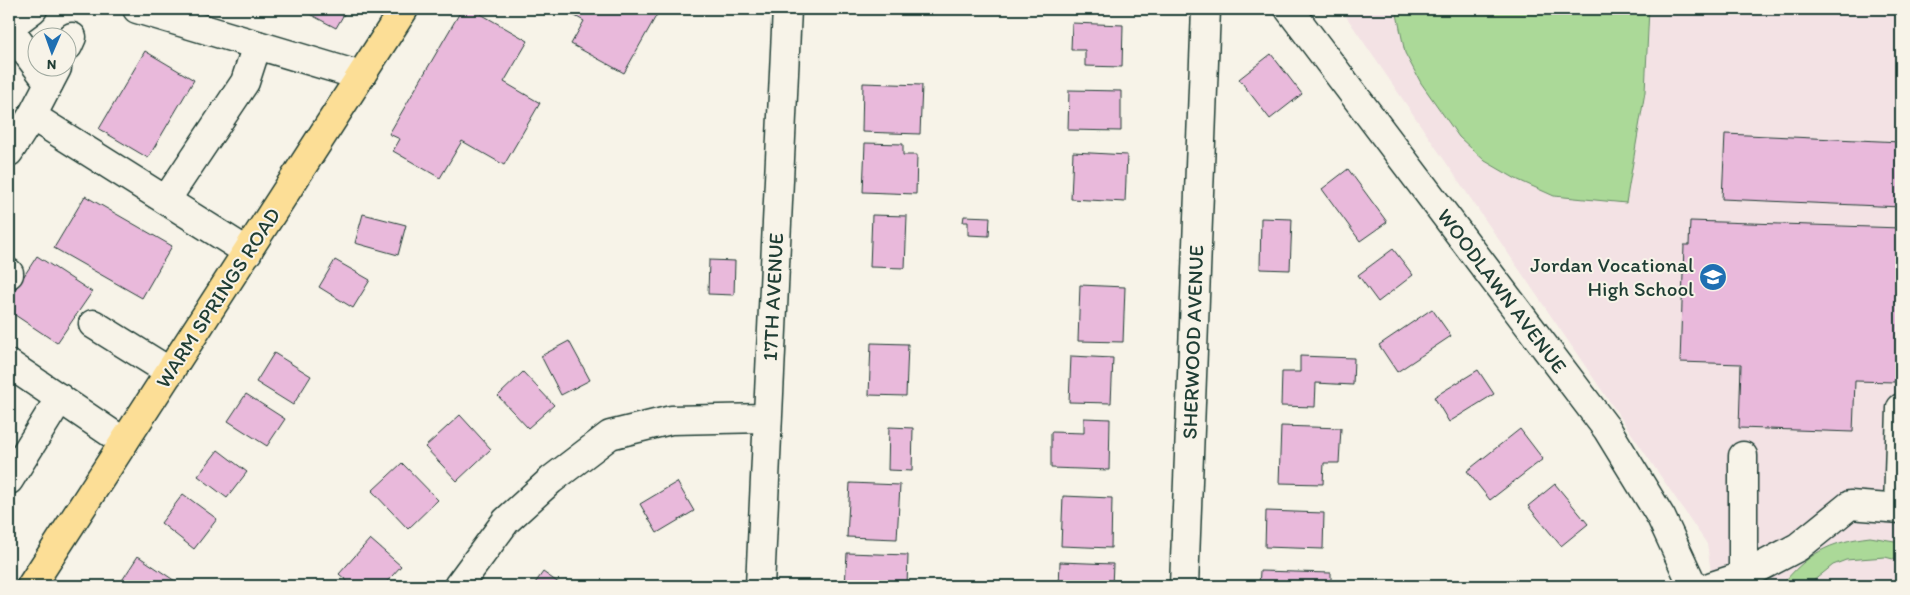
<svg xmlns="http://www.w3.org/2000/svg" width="1910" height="595" font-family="Itim,sans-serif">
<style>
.built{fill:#f3e2e4}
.green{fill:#abd998;stroke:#658b66}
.building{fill:#e9b9db;stroke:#1f3d34}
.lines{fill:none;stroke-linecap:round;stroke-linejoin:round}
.minor-casing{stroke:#1f3d34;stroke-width:31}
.major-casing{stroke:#1f3d34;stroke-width:31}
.minor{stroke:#f7f3e8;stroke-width:28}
.major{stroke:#fcde96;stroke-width:28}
.labels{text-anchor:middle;stroke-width:4;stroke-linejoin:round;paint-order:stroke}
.poi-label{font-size:21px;fill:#1f3d34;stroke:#f7f3e8;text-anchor:end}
.street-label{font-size:21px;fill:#1f3d34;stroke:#f7f3e8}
</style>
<rect width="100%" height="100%" fill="#f7f3e8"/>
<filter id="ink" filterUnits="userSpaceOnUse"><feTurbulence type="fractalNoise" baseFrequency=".02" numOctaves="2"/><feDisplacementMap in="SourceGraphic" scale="10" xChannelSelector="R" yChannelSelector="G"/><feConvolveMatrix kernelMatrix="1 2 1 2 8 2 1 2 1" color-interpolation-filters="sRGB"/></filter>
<g filter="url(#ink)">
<!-- built -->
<polygon class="built" points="1341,9 1901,9 1901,586 1713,586 1707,544"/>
<!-- green -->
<g class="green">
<polygon points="1396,9 1649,9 1645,92 1626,203 1554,196 1516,179 1485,161 1459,137 1421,83 1405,53"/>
<path d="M1870 537 1901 542V561L1885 557 1846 560 1833 565 1807 586H1781C1807 554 1828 542 1870 537Z"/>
</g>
<!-- building -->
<g class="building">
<polygon points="300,9 347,9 336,28"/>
<polygon points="462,9 472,9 528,41 504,82 540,103 504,165 462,141 440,178 393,151 400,139 389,134"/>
<polygon points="562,9 660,9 624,73 571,44 584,21"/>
<polygon points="1072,23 1123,25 1122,67 1085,66 1085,50 1071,50"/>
<polygon points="145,51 194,80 148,158 99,129"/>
<polygon points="1271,54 1302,94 1270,119 1239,79"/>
<polygon points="863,83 922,85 920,134 862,132"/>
<polygon points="1069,90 1121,91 1121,131 1068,130"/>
<polygon points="1725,134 1901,142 1901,207 1722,199"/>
<polygon points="865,143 903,144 903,155 917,155 916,194 863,192"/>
<polygon points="1073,152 1127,155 1125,202 1071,199"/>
<polygon points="1348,169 1387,222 1360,241 1322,189"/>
<polygon points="85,196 172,246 142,298 54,248"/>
<polygon points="363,214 406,225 398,255 355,243"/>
<polygon points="872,215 907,216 905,268 870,267"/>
<polygon points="964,216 990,217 989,236 968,235 968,222 963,222"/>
<polygon points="1261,218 1292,219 1290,270 1260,269"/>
<polygon points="1690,221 1901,228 1901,366 1896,366 1895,382 1855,381 1853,432 1739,428 1741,364 1680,362 1684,245 1689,245"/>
<polygon points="1393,249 1413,275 1378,302 1358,275"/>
<polygon points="37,256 92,292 57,343 9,311 9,299"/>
<polygon points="335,260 370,280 353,308 319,287"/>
<polygon points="709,260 735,261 734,295 708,294"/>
<polygon points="1080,285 1125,287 1123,342 1078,341"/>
<polygon points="1432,309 1451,336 1397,372 1379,345"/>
<polygon points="569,341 590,380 561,395 541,356"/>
<polygon points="871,343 908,344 906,396 869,395"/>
<polygon points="274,353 311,376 293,405 256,382"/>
<polygon points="1071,356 1113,358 1111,403 1069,402"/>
<polygon points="1300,356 1354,358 1353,385 1316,383 1315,407 1281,406 1282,372 1300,372"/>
<polygon points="1478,370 1494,394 1449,422 1434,397"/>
<polygon points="523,372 554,405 528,428 498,396"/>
<polygon points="246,394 285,419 267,446 228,421"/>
<polygon points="460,415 491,449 457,481 425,447"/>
<polygon points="1084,418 1110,419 1109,470 1051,468 1051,432 1084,433"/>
<polygon points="1281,426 1341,428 1339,463 1324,463 1323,484 1279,483"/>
<polygon points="889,427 913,428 912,471 888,470"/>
<polygon points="1520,429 1543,459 1490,500 1467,471"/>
<polygon points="218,450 247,472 227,498 198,476"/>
<polygon points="402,463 438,500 408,529 372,491"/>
<polygon points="677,482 694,511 657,533 640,504"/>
<polygon points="850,483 900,485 897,539 847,537"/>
<polygon points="1555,484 1588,524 1561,546 1528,506"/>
<polygon points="183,494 217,519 194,549 161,523"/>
<polygon points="1063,496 1112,498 1111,548 1061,546"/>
<polygon points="1266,511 1324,513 1323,549 1265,547"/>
<polygon points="370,539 401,566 383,586 353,586 339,574"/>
<polygon points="847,553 908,555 907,586 845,586"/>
<polygon points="138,556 175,581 171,586 119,585"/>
<polygon points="1060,562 1113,564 1112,586 1059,586"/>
<polygon points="1260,571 1331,573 1331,586 1259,586"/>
<polygon points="543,572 563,586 533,586"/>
</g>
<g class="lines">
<!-- minor casing -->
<g class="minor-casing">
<g id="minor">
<polyline points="137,9 361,76"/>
<polyline points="1289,9 1607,429 1661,517 1693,586"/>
<polyline points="9,27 33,9"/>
<polyline points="9,29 49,83"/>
<polyline points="68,46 72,37"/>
<polyline points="32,116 248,252"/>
<polyline points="9,152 32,116 57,68"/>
<polyline points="166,200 245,82 257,45"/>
<polyline points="9,273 9,274"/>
<polyline points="93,324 170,372"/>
<polyline points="9,364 124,442"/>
<polyline points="9,480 60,398"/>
<polyline points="1898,508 1901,408"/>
<polyline points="1743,576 1743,456"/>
<polyline points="458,586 506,521 551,480 610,435 671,420 767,418"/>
<polyline points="760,586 787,9"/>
<polyline points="1184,586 1206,9"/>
<polyline points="1712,586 1743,576 1798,547 1850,505 1901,509"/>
</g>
</g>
<!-- major casing -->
<g class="major-casing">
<polyline id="major" points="31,586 404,9"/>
</g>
<!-- minor -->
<use href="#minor" class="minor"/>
<!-- major -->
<use href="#major" class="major"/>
</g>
</g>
<!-- icons -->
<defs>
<g id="school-disc" transform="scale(1.4375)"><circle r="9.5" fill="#1f6fb2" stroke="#f7f3e8"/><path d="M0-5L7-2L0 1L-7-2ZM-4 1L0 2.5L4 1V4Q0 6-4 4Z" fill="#fff"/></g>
</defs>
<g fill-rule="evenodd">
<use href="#school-disc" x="1713" y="277"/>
</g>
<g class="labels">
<!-- poi labels -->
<g class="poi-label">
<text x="1694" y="272">Jordan Vocational<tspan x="1694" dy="24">High School</tspan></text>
</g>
<!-- street labels -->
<g class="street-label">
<text transform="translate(1502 291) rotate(53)" y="7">WOODLAWN AVENUE</text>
<text transform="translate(773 297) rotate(-87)" y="7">17TH AVENUE</text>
<text transform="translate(218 298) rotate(-57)" y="7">WARM SPRINGS ROAD</text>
<text transform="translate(1193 342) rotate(-88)" y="7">SHERWOOD AVENUE</text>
</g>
</g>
<!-- margin -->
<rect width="1910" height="595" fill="none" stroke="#f7f3e8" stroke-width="30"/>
<rect x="15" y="15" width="1880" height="565" fill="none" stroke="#1f3d34" stroke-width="2" filter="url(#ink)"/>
<!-- north arrow -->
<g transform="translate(52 52) rotate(182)"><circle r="24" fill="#f7f3e8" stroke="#a1aaa0"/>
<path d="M0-4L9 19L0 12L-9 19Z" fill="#1f6fb2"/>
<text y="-8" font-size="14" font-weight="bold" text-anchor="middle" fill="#1f3d34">N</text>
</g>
</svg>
